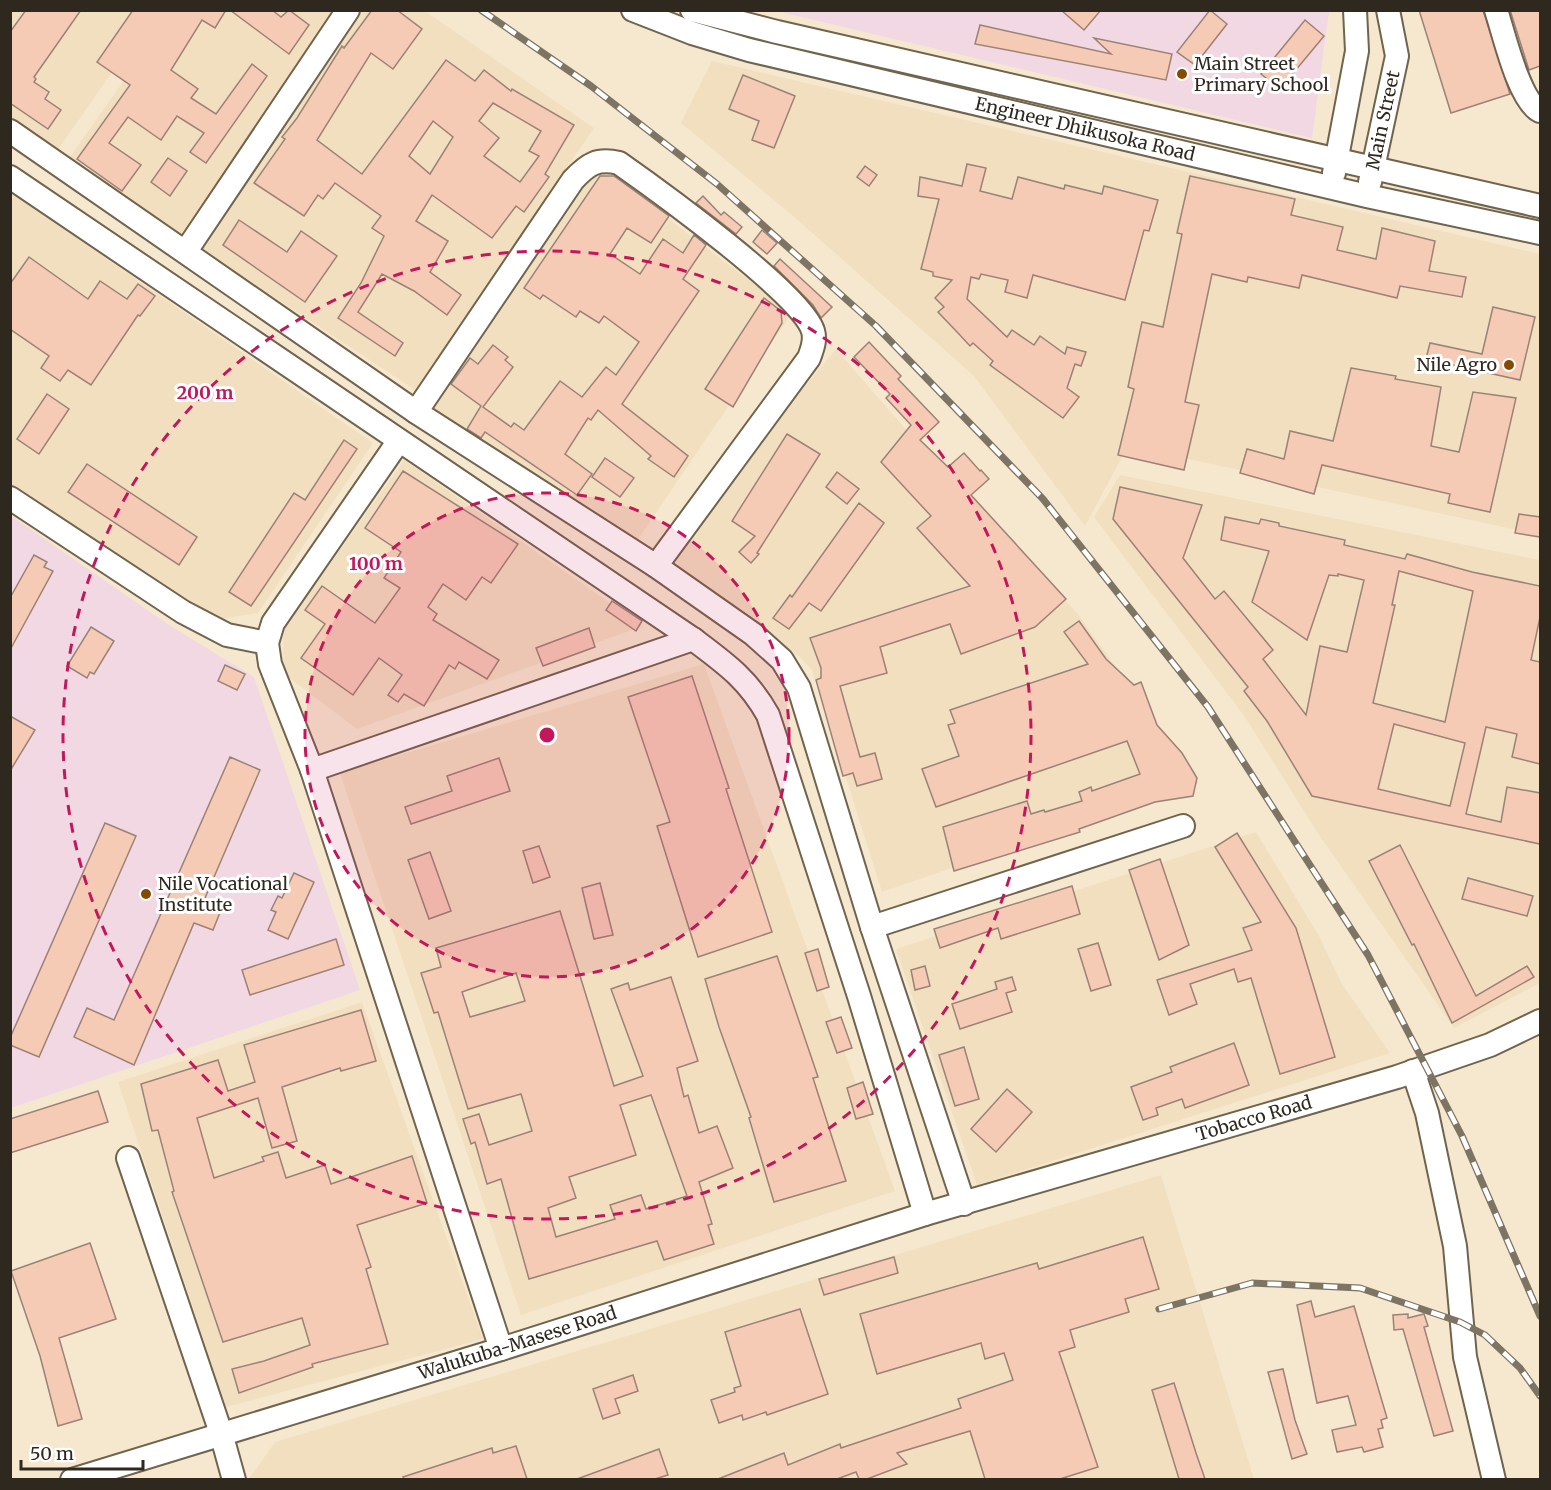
<svg xmlns="http://www.w3.org/2000/svg" width="1551" height="1490" font-family="Merriweather,serif">
<style>
.built{fill:#f2dfbf}
.education{fill:#f1d8e2}
.building{fill:#f6cbb6;stroke:#9c8276;stroke-width:1.5;fill-rule:evenodd}
.lines{fill:none;stroke-linecap:round;stroke-linejoin:round}
.minor-casing{stroke:#71644e;stroke-width:26}
.minor{stroke:#fff;stroke-width:22}
.rail-casing{stroke:#7d7464;stroke-width:7}
.rail{stroke:#fff;stroke-width:4.5;stroke-dasharray:14;stroke-linecap:butt}
.ring{fill:none;stroke:#c2185b;stroke-width:3;stroke-dasharray:10 8}
.poi-dot{fill:#844a00;stroke:#fff;stroke-width:2}
.labels{text-anchor:middle;stroke-width:6;stroke-linejoin:round;paint-order:stroke}
.poi-label{font-size:18px;fill:#2e281f;stroke:#fff;text-anchor:start}
.street-label{font-size:18px;fill:#2e281f;stroke:#fff}
.centre{fill:#c2185b;stroke:#fff;stroke-width:3}
.ring-label{font-size:18px;text-anchor:middle;font-weight:bold;fill:#c2185b;stroke:#fff;stroke-width:6;stroke-linejoin:round;paint-order:stroke}
</style>
<rect width="100%" height="100%" fill="#f6e8cf"/>
<!-- built -->
<g class="built">
<polygon points="14,11 155,11 56,152 11,121 10,16"/>
<polygon points="173,11 340,11 183,240 67,161"/>
<polygon points="360,11 425,11 594,128 415,390 200,248"/>
<polygon points="712,61 1540,254 1540,535 1128,446 1085,526 974,376 792,215 681,123"/>
<polygon points="599,166 792,313 636,542 430,408"/>
<polygon points="10,192 373,443 258,613 204,622 11,486"/>
<polygon points="836,349 908,432 1077,613 1199,783 882,892 812,670 800,657 663,557"/>
<polygon points="404,460 643,626 357,729 284,674 283,630"/>
<polygon points="1120,475 1540,560 1540,983 1454,1028 1317,832 1245,717 1094,517"/>
<polygon points="704,664 895,1191 521,1315 340,773"/>
<polygon points="1256,832 1319,936 1342,984 1390,1053 977,1185 896,949"/>
<polygon points="362,1002 483,1339 226,1407 118,1082"/>
<polygon points="1161,1175 1254,1479 249,1479 275,1442"/>
</g>
<!-- education -->
<g class="education">
<polygon points="776,11 1329,11 1312,138"/>
<polygon points="10,515 172,627 254,677 360,990 11,1108"/>
</g>
<!-- building -->
<g class="building">
<polygon points="26,10 81,10 34,77 36,79 34,82 49,92 45,99 61,110 48,129 10,103 10,32"/>
<polygon points="133,10 226,10 215,28 202,20 171,70 198,89 191,98 216,114 252,64 267,76 206,163 190,152 204,133 177,116 161,140 128,117 109,143 141,165 122,191 77,159 130,85 97,62"/>
<polygon points="230,10 272,10 281,17 289,10 309,25 289,54"/>
<path d="M372 10H397L422 29 393 69 371 53 317 140 362 174 446 60 475 81 484 70 511 91 512 89 574 125 545 174 549 177 524 212 516 206 492 238 432 195 416 221 448 241 430 272 461 295 447 315 414 291 382 274 358 312 403 343 395 356 338 318 361 283 384 236 372 228 381 216 335 183 323 199 318 195 304 216 254 183 285 139 282 137 297 118 342 46 344 48ZM493 103 541 131 529 151 539 156 520 182 484 156 499 138 479 121ZM433 121 453 137 430 174 409 156Z"/>
<polygon points="1061,10 1101,10 1084,30"/>
<polygon points="1210,10 1227,24 1195,65 1177,52"/>
<polygon points="1419,10 1483,10 1510,94 1451,113"/>
<polygon points="1510,10 1540,10 1540,66 1529,70"/>
<polygon points="1305,20 1324,36 1280,89 1261,74"/>
<polygon points="980,25 1111,54 1094,38 1172,54 1166,80 975,44"/>
<polygon points="743,75 795,96 774,148 752,140 759,121 729,109"/>
<polygon points="168,158 187,171 170,196 151,182"/>
<polygon points="967,164 986,168 980,191 1012,199 1018,177 1064,189 1065,185 1102,194 1104,186 1158,200 1149,231 1144,230 1125,300 1033,275 1027,298 1005,292 1008,280 981,274 979,279 971,277 967,299 1007,337 1012,330 1034,345 1040,336 1065,354 1067,347 1086,352 1081,366 1075,364 1067,388 1079,397 1063,418 990,365 993,361 973,343 970,346 958,333 938,312 944,307 935,298 952,280 933,276 933,272 921,269 939,199 918,196 920,177 962,186"/>
<polygon points="865,166 877,175 869,186 857,177"/>
<polygon points="600,176 614,176 669,216 651,243 627,228 610,254 640,274 663,239 683,253 694,235 706,245 683,279 699,291 622,404 688,456 674,477 648,459 651,456 598,410 591,420 588,418 565,454 592,474 577,495 485,432 481,438 467,429 481,406 451,384 470,358 478,364 493,345 508,357 505,360 513,367 483,407 511,427 514,423 524,430 560,381 582,397 606,367 616,375 639,342 604,316 599,323 580,311 576,317 543,295 540,299 524,288"/>
<polygon points="1190,176 1295,199 1291,215 1343,227 1337,250 1376,259 1382,228 1435,241 1429,271 1466,277 1462,297 1400,286 1397,298 1302,275 1299,288 1248,277 1247,282 1212,274 1185,402 1199,405 1184,470 1118,455 1134,389 1128,387 1142,322 1163,327 1182,234 1177,233"/>
<polygon points="703,196 721,215 724,212 742,227 736,234 696,203"/>
<polygon points="239,220 287,252 301,231 337,256 305,302 223,245"/>
<polygon points="762,230 777,243 767,254 753,242"/>
<polygon points="29,257 88,299 100,281 127,299 138,284 155,296 140,316 138,315 91,385 68,370 60,381 41,368 49,356 10,329 10,284"/>
<polygon points="780,259 832,307 821,318 813,305 774,266"/>
<polygon points="764,298 781,311 782,323 733,407 705,389"/>
<polygon points="1493,307 1535,317 1520,380 1426,359 1430,343 1482,354"/>
<polygon points="869,342 901,376 898,379 939,422 920,440 948,467 964,453 980,471 981,470 989,479 971,495 1066,599 1035,627 961,654 950,624 880,647 887,673 840,686 860,757 875,753 882,779 857,786 853,773 843,776 816,680 821,678 821,668 810,638 970,586 917,528 931,516 881,462 911,425 886,398 890,394 854,357"/>
<polygon points="1351,368 1396,376 1395,379 1441,387 1431,446 1459,452 1473,392 1516,398 1490,512 1448,503 1450,494 1322,465 1314,494 1240,473 1247,449 1284,459 1290,431 1333,441"/>
<polygon points="47,394 69,409 39,454 17,439"/>
<polygon points="787,434 820,454 757,553 759,554 751,563 739,552 755,536 732,521"/>
<polygon points="344,440 357,449 251,606 229,592 294,493 305,500"/>
<polygon points="605,458 634,478 620,497 592,477"/>
<polygon points="87,464 197,537 179,565 68,492"/>
<polygon points="403,471 518,544 491,583 482,577 466,600 443,584 428,607 437,614 433,620 499,660 487,679 459,662 455,669 449,665 424,706 404,694 398,702 388,695 402,675 379,658 353,695 301,658 325,624 305,610 322,586 375,623 400,588 384,578 401,552 365,528"/>
<polygon points="837,472 859,489 847,504 826,487"/>
<path d="M1120 487 1202 505 1183 558 1215 599 1224 591 1273 650 1263 659 1306 715 1320 646 1347 652 1364 580 1338 574V576L1329 575 1307 640 1252 602 1269 551 1221 540 1225 517 1259 524 1261 519 1279 523V526L1345 540 1344 545 1405 559 1407 554 1472 572 1540 586V617L1531 660 1540 662V764L1512 757 1517 734 1486 727 1466 814 1501 822 1507 787 1540 793V844L1312 796 1267 721 1244 691 1248 687 1113 519ZM1399 571 1473 591 1445 722 1373 703 1395 605H1392ZM1394 724 1465 743 1450 806 1378 789Z"/>
<polygon points="859,503 884,523 821,611 809,603 789,629 773,618 790,595 792,597"/>
<polygon points="1519,514 1540,517 1540,537 1515,533"/>
<polygon points="34,555 47,562 44,567 53,571 10,650 10,598"/>
<polygon points="612,601 642,621 636,631 606,610"/>
<polygon points="1079,621 1106,659 1134,685 1141,682 1157,725 1182,753 1197,778 1193,796 1155,802 1079,829 1080,832 954,871 943,827 1027,801 1031,814 1044,810 1045,812 1082,801 1079,792 1091,787 1092,791 1140,774 1127,741 936,807 922,769 959,756 948,725 955,723 950,710 1088,664 1064,632"/>
<polygon points="91,627 114,641 94,674 90,672 87,678 67,666"/>
<polygon points="589,628 595,647 543,666 536,648"/>
<polygon points="225,665 245,674 237,690 218,681"/>
<polygon points="692,676 729,788 726,789 772,932 698,957 657,826 670,822 628,697"/>
<polygon points="10,716 35,730 10,771"/>
<polygon points="230,757 260,770 205,898 223,905 213,930 194,923 134,1065 74,1037 87,1008 114,1020"/>
<polygon points="499,758 510,791 411,824 405,807 452,791 447,776"/>
<polygon points="105,823 136,836 39,1057 10,1045 10,1038"/>
<polygon points="1237,833 1296,928 1335,1057 1280,1074 1251,978 1238,982 1234,969 1190,984 1197,1004 1169,1015 1157,980 1252,950 1243,928 1261,922 1215,847"/>
<polygon points="1400,845 1476,996 1527,966 1534,977 1452,1023 1414,944 1412,945 1369,861"/>
<polygon points="539,846 550,877 533,883 523,851"/>
<polygon points="430,852 451,911 429,919 408,860"/>
<polygon points="1160,859 1189,945 1159,960 1129,870"/>
<polygon points="294,873 314,882 288,939 268,930 276,912 271,910 278,896 282,898"/>
<polygon points="1468,878 1533,896 1527,916 1462,899"/>
<polygon points="600,883 613,935 594,939 582,888"/>
<polygon points="1072,886 1080,914 1001,939 998,928 940,948 934,929"/>
<path d="M560 911 614 1086 643 1076 611 989 628 983 630 990 671 977 698 1061 677 1068 684 1097 688 1095 699 1133 717 1126 733 1168 699 1182 712 1224 708 1225 714 1244 664 1260 657 1241 529 1279 501 1179 487 1184 475 1142 471 1144 463 1119 479 1114 489 1145 532 1131 521 1094 468 1109 438 1012 434 1013 421 973 441 967 436 948ZM516 973 525 1001 470 1017 462 992ZM651 1095 687 1196 646 1209 641 1195 610 1205 615 1219 556 1237 548 1208 576 1198 569 1177 636 1155 620 1105Z"/>
<polygon points="336,939 344,965 250,995 242,970"/>
<polygon points="1098,943 1111,985 1091,991 1078,949"/>
<polygon points="818,949 829,987 817,991 805,953"/>
<polygon points="777,956 818,1077 813,1078 846,1181 774,1202 749,1118 751,1117 719,1027 705,979"/>
<polygon points="925,966 930,986 915,990 911,970"/>
<polygon points="1012,977 1016,990 1006,993 1012,1012 960,1029 952,1004 997,989 995,982"/>
<polygon points="361,1010 376,1061 341,1071 340,1068 282,1087 297,1141 272,1148 258,1098 197,1118 214,1178 264,1161 262,1157 278,1152 286,1178 325,1165 331,1184 412,1156 427,1203 357,1225 371,1267 366,1269 388,1344 312,1364 313,1367 239,1393 232,1369 264,1361 310,1345 302,1318 223,1342 172,1192 174,1191 158,1130 152,1131 141,1084 218,1060 228,1091 255,1082 244,1045"/>
<polygon points="841,1017 852,1048 837,1053 826,1022"/>
<polygon points="1234,1043 1249,1085 1185,1108 1182,1099 1156,1108 1158,1115 1143,1120 1131,1087 1172,1072 1170,1067"/>
<polygon points="964,1047 979,1099 955,1106 939,1055"/>
<polygon points="863,1082 873,1114 856,1119 847,1088"/>
<polygon points="1007,1089 1032,1112 996,1152 971,1129"/>
<polygon points="98,1091 108,1122 10,1153 10,1119"/>
<polygon points="1143,1237 1159,1289 1125,1299 1129,1312 1070,1330 1075,1347 1059,1352 1098,1467 1060,1479 985,1479 970,1431 897,1453 907,1464 867,1479 859,1479 856,1472 837,1479 718,1479 784,1453 788,1465 840,1444 841,1448 961,1408 958,1399 1013,1380 1004,1353 985,1359 981,1343 877,1374 860,1314 1037,1263 1039,1269"/>
<polygon points="90,1243 116,1319 59,1338 82,1419 58,1426 40,1356 11,1271"/>
<polygon points="894,1257 898,1273 824,1295 819,1279"/>
<polygon points="1311,1301 1315,1317 1354,1306 1387,1418 1381,1420 1383,1428 1378,1429 1383,1447 1364,1452 1362,1447 1337,1452 1332,1430 1356,1425 1348,1396 1317,1403 1297,1305"/>
<polygon points="800,1309 828,1394 767,1415 766,1412 743,1420 742,1415 719,1423 711,1400 735,1392 734,1388 741,1386 725,1332"/>
<polygon points="1408,1314 1408,1318 1424,1314 1428,1326 1424,1327 1453,1431 1434,1436 1403,1329 1394,1330 1393,1315"/>
<polygon points="1283,1369 1295,1420 1307,1454 1292,1459 1268,1372"/>
<polygon points="633,1375 638,1391 615,1399 620,1413 603,1419 593,1389"/>
<polygon points="1174,1383 1196,1453 1205,1479 1179,1479 1152,1390"/>
<polygon points="516,1446 527,1479 404,1479 403,1477 492,1448 493,1453"/>
<polygon points="659,1449 668,1475 655,1479 577,1479"/>
</g>
<g class="lines">
<!-- minor casing -->
<g class="minor-casing">
<g id="minor">
<path id="s1" d="M633 10 692 33 749 50 1367 196 1540 233"/>
<polyline points="692,10 777,32 1540,206"/>
<path d="M1496 10C1504 34 1519 101 1540 111"/>
<polyline points="10,131 416,412 656,566 753,634 782,660 799,688 872,927 964,1204"/>
<polyline points="1334,173 1357,51 1355,10"/>
<path d="M10 177 693 639C725 663 748 679 768 715L859 996 925 1214"/>
<path id="s2" d="M1370 182 1397 56 1388 10"/>
<polyline points="186,251 348,10"/>
<path d="M416 412 573 180C588 164 597 158 619 163 656 189 803 295 813 331 816 341 812 349 809 358L656 566"/>
<polyline points="398,442 273,623 267,643 270,664 312,770 501,1349"/>
<polyline points="10,498 183,612 227,635 267,643"/>
<polyline points="312,770 693,639"/>
<polyline points="872,927 1183,826"/>
<polyline points="1413,1071 1427,1113 1455,1246 1465,1357 1494,1480"/>
<polyline points="128,1158 221,1433 234,1480"/>
<path id="s3" d="M72 1480 501 1349 925 1214 1397 1077 1490 1045 1540 1021"/>
</g>
</g>
<!-- minor -->
<use href="#minor" class="minor"/>
<!-- rail casing -->
<g class="rail-casing">
<g id="rail">
<polyline points="481,10 591,86 717,184 876,326 1043,499 1208,707 1368,955 1462,1136 1540,1316"/>
<polyline points="1159,1309 1252,1283 1360,1288 1460,1322 1485,1335 1520,1368 1540,1396"/>
</g>
</g>
<!-- rail -->
<use href="#rail" class="rail"/>
</g>
<!-- distance rings -->
<circle cx="547" cy="735" r="242" fill="#c2185b" fill-opacity=".12"/>
<g class="ring">
<circle cx="547" cy="735" r="242"/>
<circle cx="547" cy="735" r="484"/>
</g>
<!-- markers -->
<g class="poi-dot">
<circle cx="1182" cy="74" r="6"/>
<circle cx="1509" cy="365" r="6"/>
<circle cx="146" cy="894" r="6"/>
</g>
<g class="labels">
<!-- poi labels -->
<g class="poi-label">
<text x="1194" y="70">Main Street<tspan x="1194" dy="21">Primary School</tspan></text>
<text x="1497" y="371" text-anchor="end">Nile Agro</text>
<text x="158" y="890">Nile Vocational<tspan x="158" dy="21">Institute</tspan></text>
</g>
<!-- street labels -->
<g class="street-label">
<text dy="6" stroke="none"><textPath href="#s2" startOffset="63">Main Street</textPath></text>
<text dy="6" stroke="none"><textPath href="#s1" startOffset="468">Engineer Dhikusoka Road</textPath></text>
<text dy="6" stroke="none"><textPath href="#s3" startOffset="1236">Tobacco Road</textPath></text>
<text dy="6" stroke="none"><textPath href="#s3" startOffset="466">Walukuba-Masese Road</textPath></text>
</g>
</g>
<circle cx="547" cy="735" r="9" class="centre"/>
<g class="ring-label">
<text x="205" y="399">200 m</text>
<text x="376" y="570">100 m</text>
</g>
<!-- border -->
<rect width="1551" height="1490" fill="none" stroke="#2e281f" stroke-width="24"/>
<!-- scale -->
<path d="M21 1460v9h122v-9" fill="none" stroke="#2e281f" stroke-width="3"/>
<text x="30" y="1460" font-size="18" fill="#2e281f" stroke="#ffffff" stroke-width="4.5" paint-order="stroke">50 m</text>
</svg>
